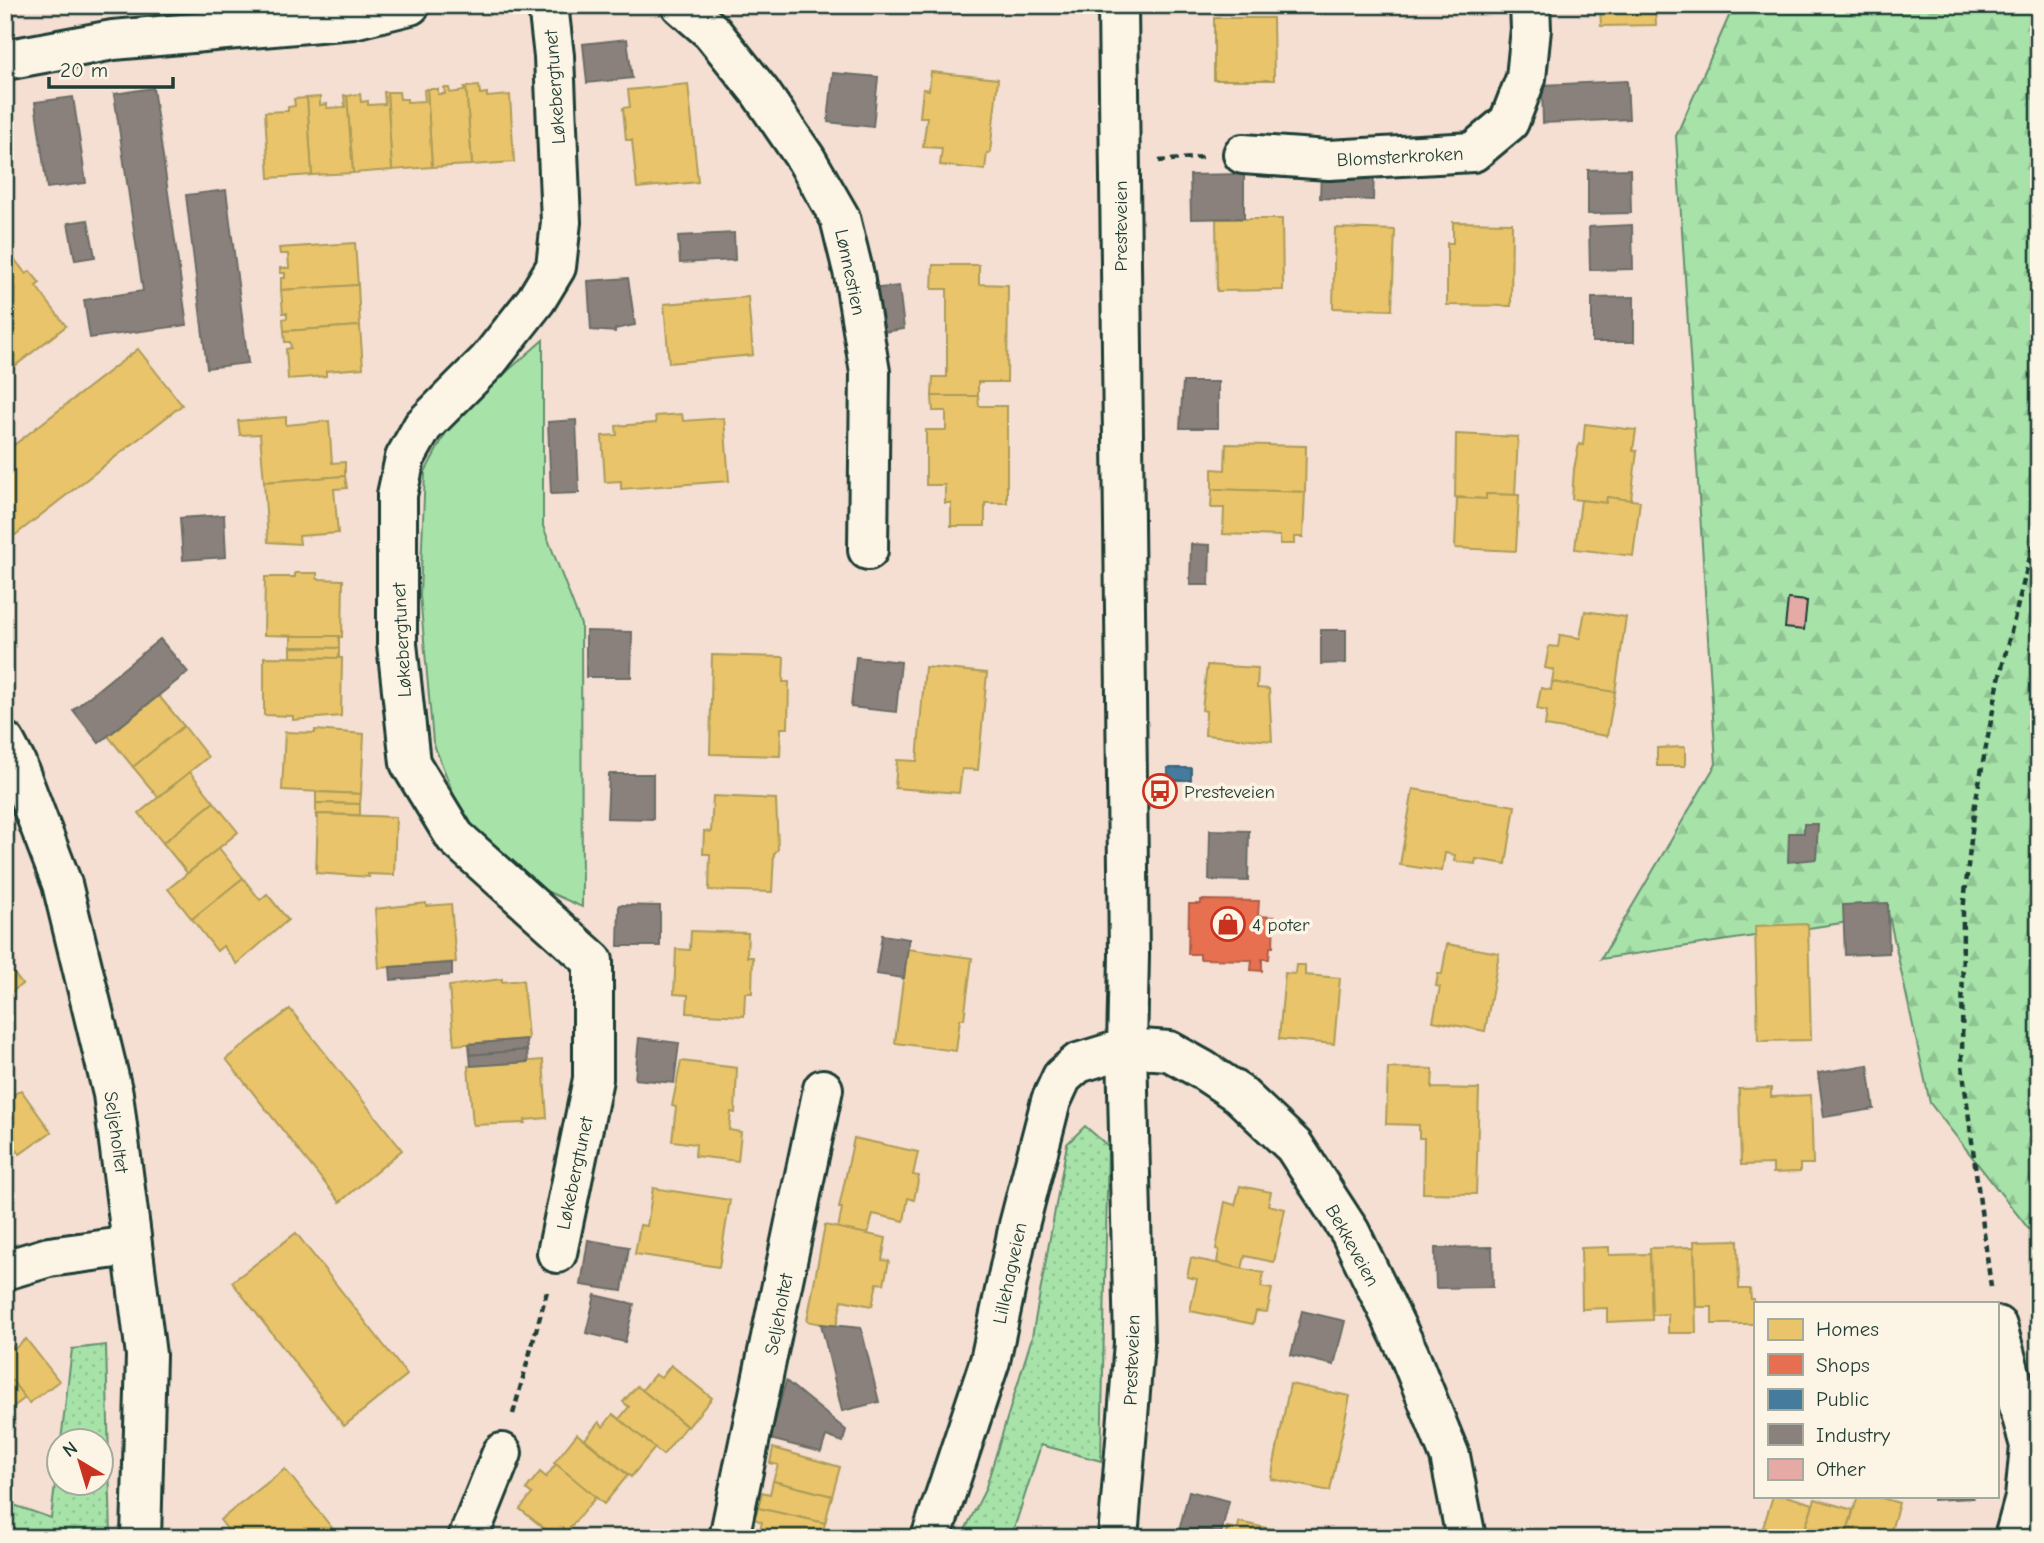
<svg xmlns="http://www.w3.org/2000/svg" width="2044" height="1543" font-family="'Comic Neue',sans-serif">
<style>
.grass{fill:url(#grass-dots);stroke:#63906e;stroke-width:2}
.forest{fill:url(#forest-firs);stroke:#63906e;stroke-width:2}
.park{fill:#a7e3a9;stroke:#63906e;stroke-width:2}
.homes{fill:#e9c46a;stroke:#ac9c5a;stroke-width:2}
.shops{fill:#e76f51;stroke:#ab6048;stroke-width:2}
.public{fill:#457b9d;stroke:#3a687e;stroke-width:2}
.industry{fill:#8a817c;stroke:#6a6d66;stroke-width:2}
.building{fill:#e5aaa5;stroke:#1f3d34;stroke-width:2}
.lines{fill:none;stroke-linecap:round;stroke-linejoin:round}
.minor-casing{stroke:#1f3d34;stroke-width:44}
.major-casing{stroke:#1f3d34;stroke-width:44}
.path{stroke:#1f3d34;stroke-width:4.5;stroke-dasharray:7 5;stroke-linecap:butt}
.minor{stroke:#fcf5e5;stroke-width:38}
.major{stroke:#fcf5e5;stroke-width:38}
.labels{text-anchor:middle;stroke-width:7;stroke-linejoin:round;paint-order:stroke}
.street-label{font-size:19px;fill:#1f3d34;stroke:#fcf5e5}
.poi-label{font-size:19px;fill:#1f3d34;stroke:#fcf5e5;text-anchor:start}
</style>
<defs>
<pattern id="grass-dots" width="8" height="8" patternUnits="userSpaceOnUse" patternTransform="scale(1.75)"><rect width="8" height="8" fill="#a7e3a9"/><path d="M2 2h.1M6 6h.1" fill="none" stroke="#8fc492" stroke-width="1.8" stroke-linecap="round"/></pattern>
<pattern id="forest-firs" width="22" height="20" patternUnits="userSpaceOnUse" patternTransform="scale(1.75)"><rect width="22" height="20" fill="#a7e3a9"/><path d="M5 1l3.5 6h-7zM16 11l3.5 6h-7z" fill="#8fc492"/></pattern>
</defs>
<rect width="100%" height="100%" fill="#f5ded2"/>
<filter id="ink" filterUnits="userSpaceOnUse"><feTurbulence type="fractalNoise" baseFrequency=".0143" numOctaves="2"/><feDisplacementMap in="SourceGraphic" scale="14" xChannelSelector="R" yChannelSelector="G"/><feConvolveMatrix kernelMatrix="1 2 1 2 8 2 1 2 1" color-interpolation-filters="sRGB"/></filter>
<g filter="url(#ink)">
<!-- grass -->
<g class="grass">
<polygon points="1085,1126 1108,1146 1101,1461 1041,1445 1011,1538 961,1538 985,1490 1032,1337 1067,1144"/>
<polygon points="106,1345 111,1538 5,1538 5,1502 51,1518 59,1451 60,1484 102,1484 102,1442 61,1441 72,1349"/>
</g>
<!-- forest -->
<polygon class="forest" points="1734,5 2039,5 2039,1242 1930,1103 1889,916 1601,959 1716,764 1676,136"/>
<!-- park -->
<polygon class="park" points="543,340 543,526 581,625 582,907 526,882 464,821 433,742 420,595 425,472 453,419"/>
<!-- homes -->
<g class="homes">
<polygon points="1600,5 1655,5 1656,25 1601,26"/>
<polygon points="1214,18 1273,18 1274,80 1214,80"/>
<polygon points="931,72 998,79 990,153 987,153 985,170 940,165 942,148 923,147 927,117 920,117 923,89 929,90"/>
<polygon points="688,84 698,182 637,188 632,140 626,140 623,108 630,107 628,90"/>
<polygon points="479,86 480,94 487,93 487,97 510,95 514,162 472,165 466,87"/>
<polygon points="464,87 466,87 472,165 432,167 427,89 438,89 438,94 445,94 444,88 449,88 450,93 464,91"/>
<polygon points="427,89 432,167 392,170 387,92 399,92 400,99 407,99 407,102 425,101 424,90"/>
<polygon points="384,92 387,92 392,170 353,173 347,96 360,94 361,102 368,101 368,105 385,104"/>
<polygon points="344,95 347,96 353,173 312,175 307,98 320,97 320,105 327,104 327,108 345,107"/>
<polygon points="307,98 312,175 269,178 265,112 288,111 288,107 295,106 294,99"/>
<polygon points="1216,219 1282,219 1283,290 1217,291"/>
<polygon points="1453,222 1512,223 1511,306 1447,305 1447,243 1453,243"/>
<polygon points="1335,228 1395,230 1392,310 1333,308"/>
<polygon points="355,243 358,285 281,290 281,278 285,278 285,273 280,273 280,268 289,268 288,254 280,254 279,248"/>
<polygon points="5,247 26,274 30,271 40,283 36,286 66,326 11,369 5,362"/>
<polygon points="933,265 979,265 979,284 1008,285 1007,382 978,382 978,396 932,396 933,377 947,377 947,289 932,289"/>
<polygon points="358,285 360,326 284,331 283,319 287,318 287,313 283,313 281,290"/>
<polygon points="748,297 753,355 669,363 664,304"/>
<polygon points="360,326 363,368 326,371 326,376 288,379 286,349 291,348 290,342 285,342 284,331"/>
<polygon points="138,349 182,405 5,543 5,452"/>
<polygon points="932,396 978,396 979,406 1007,406 1007,503 985,503 985,526 951,526 951,503 945,503 945,485 926,485 926,430 946,430 946,411 933,411"/>
<polygon points="682,414 683,421 724,418 729,481 621,489 621,481 605,482 602,436 617,435 616,426 656,423 655,416"/>
<polygon points="286,417 286,425 329,421 332,463 345,462 345,476 264,482 260,434 240,435 238,421"/>
<polygon points="1585,424 1636,430 1633,450 1637,451 1631,500 1607,497 1606,503 1572,499 1574,469 1579,444 1583,445"/>
<polygon points="1456,434 1518,437 1515,495 1486,494 1486,499 1455,497"/>
<polygon points="1226,444 1306,446 1305,492 1212,489 1212,469 1225,470"/>
<polygon points="345,476 347,488 334,489 338,533 299,536 300,544 268,542 264,482"/>
<polygon points="1212,489 1305,492 1303,537 1294,537 1294,544 1280,544 1280,536 1223,534 1224,508 1211,508"/>
<polygon points="1486,494 1519,495 1516,551 1455,548 1457,498 1486,499"/>
<polygon points="1607,497 1640,501 1633,556 1575,549 1581,500 1606,503"/>
<polygon points="295,573 317,573 317,579 343,580 342,637 264,635 265,577 295,577"/>
<polygon points="1585,611 1626,617 1615,692 1552,682 1554,670 1545,668 1549,646 1558,647 1560,635 1580,638"/>
<polygon points="291,636 339,636 339,648 291,647"/>
<polygon points="291,647 339,648 339,658 291,657"/>
<polygon points="712,655 784,657 783,682 789,682 788,728 781,728 780,756 710,754"/>
<polygon points="264,657 342,658 341,716 293,720 293,716 264,715"/>
<polygon points="1207,665 1258,668 1257,688 1269,689 1272,741 1205,735 1206,711 1202,710"/>
<polygon points="925,667 987,673 978,770 962,769 959,793 895,788 897,760 917,761"/>
<polygon points="1552,682 1615,692 1607,736 1545,726 1547,711 1537,709 1541,688 1551,690"/>
<polygon points="159,696 184,726 133,767 108,736"/>
<polygon points="184,726 208,757 158,797 133,767"/>
<polygon points="315,730 364,734 361,794 282,790 285,732 315,733"/>
<polygon points="1685,747 1685,766 1657,766 1657,748"/>
<polygon points="190,772 214,802 163,843 139,813"/>
<polygon points="1413,789 1515,806 1506,864 1476,859 1475,864 1454,861 1455,855 1445,853 1442,871 1400,865"/>
<polygon points="316,792 361,794 360,804 316,803"/>
<polygon points="713,796 776,799 778,849 774,854 772,892 709,890 710,854 703,854 704,831 711,832"/>
<polygon points="214,802 238,832 188,874 163,843"/>
<polygon points="316,803 360,804 360,815 318,814 318,819 316,818"/>
<polygon points="318,814 396,817 394,875 368,874 369,877 316,873"/>
<polygon points="219,848 243,878 192,919 168,889"/>
<polygon points="243,878 260,900 267,894 288,920 237,964 223,946 217,951 192,919"/>
<polygon points="426,903 426,906 451,904 456,962 379,968 375,909"/>
<polygon points="1808,924 1811,1040 1758,1041 1755,926"/>
<polygon points="691,931 748,933 747,957 753,957 752,993 745,993 744,1016 687,1013 688,995 674,994 676,949 690,950"/>
<polygon points="1447,944 1499,953 1485,1031 1433,1021 1440,987 1436,986 1438,974 1442,974"/>
<polygon points="907,949 972,958 964,1019 960,1019 956,1051 895,1043"/>
<polygon points="5,962 22,984 5,997"/>
<polygon points="1296,965 1305,965 1305,975 1340,978 1334,1044 1279,1039 1285,973 1295,974"/>
<polygon points="502,979 502,982 523,980 528,1039 454,1045 449,986"/>
<polygon points="290,1009 402,1150 340,1202 226,1059"/>
<polygon points="543,1060 547,1118 525,1120 525,1123 473,1125 468,1066"/>
<polygon points="681,1061 737,1068 735,1113 731,1112 729,1130 741,1132 738,1161 695,1156 696,1144 672,1141 676,1107 672,1106"/>
<polygon points="1388,1068 1433,1069 1432,1088 1479,1089 1476,1194 1423,1193 1424,1138 1419,1138 1419,1125 1386,1124"/>
<polygon points="1771,1088 1771,1097 1811,1095 1813,1164 1800,1164 1800,1172 1773,1173 1773,1164 1741,1165 1739,1089"/>
<polygon points="21,1090 51,1132 20,1154 5,1134 5,1100"/>
<polygon points="5,1134 16,1149 5,1157"/>
<polygon points="854,1138 918,1152 913,1175 919,1176 914,1200 908,1198 904,1221 873,1214 868,1234 838,1229 842,1208 839,1208"/>
<polygon points="1240,1186 1271,1192 1268,1205 1285,1209 1274,1262 1245,1256 1242,1269 1217,1263 1219,1250 1216,1249 1225,1202 1235,1205"/>
<polygon points="653,1188 730,1200 719,1267 635,1254 640,1225 647,1226"/>
<polygon points="825,1225 886,1238 882,1260 889,1261 884,1284 877,1283 872,1306 842,1300 836,1327 807,1321"/>
<polygon points="296,1233 407,1375 344,1426 232,1282"/>
<polygon points="1738,1240 1739,1289 1750,1289 1751,1299 1754,1299 1755,1324 1712,1324 1712,1307 1696,1307 1694,1241"/>
<polygon points="1609,1247 1609,1255 1650,1254 1652,1320 1607,1322 1607,1308 1582,1309 1581,1248"/>
<polygon points="1694,1247 1696,1333 1668,1333 1668,1314 1652,1315 1650,1248"/>
<polygon points="1191,1258 1264,1273 1261,1287 1272,1289 1267,1312 1256,1311 1253,1324 1190,1311 1197,1279 1187,1277"/>
<polygon points="5,1338 14,1349 26,1339 59,1381 29,1403 5,1372"/>
<polygon points="671,1365 712,1398 688,1427 642,1390 655,1374 661,1378"/>
<polygon points="5,1372 25,1398 5,1413"/>
<polygon points="1290,1384 1350,1396 1330,1491 1271,1479"/>
<polygon points="637,1386 686,1426 663,1455 619,1419 629,1407 623,1402"/>
<polygon points="613,1414 655,1448 631,1477 585,1439 599,1422 603,1427"/>
<polygon points="577,1434 628,1475 604,1504 554,1463"/>
<polygon points="773,1448 840,1467 832,1496 773,1481 778,1465 770,1463"/>
<polygon points="556,1464 596,1497 561,1538 556,1538 520,1509 532,1494 526,1489 540,1472 546,1477"/>
<polygon points="285,1469 340,1538 234,1538 220,1520"/>
<polygon points="773,1481 832,1496 825,1523 758,1508 762,1492 770,1494"/>
<polygon points="1773,1496 1786,1496 1813,1504 1802,1538 1760,1537"/>
<polygon points="1858,1496 1875,1496 1899,1503 1889,1538 1845,1538"/>
<polygon points="1815,1499 1853,1510 1845,1538 1802,1538"/>
<polygon points="758,1508 825,1523 821,1538 758,1537 762,1522 754,1519"/>
<polygon points="1239,1522 1302,1536 1225,1538 1227,1527 1238,1529"/>
</g>
<!-- shops -->
<polygon class="shops" points="1201,900 1259,901 1258,916 1274,917 1273,947 1270,947 1269,959 1262,959 1262,971 1251,970 1252,960 1200,959 1200,954 1188,954 1189,904 1201,904"/>
<!-- public -->
<rect class="public" x="1168" y="768" width="23" height="12"/>
<!-- industry -->
<g class="industry">
<polygon points="627,39 632,78 587,83 583,44"/>
<polygon points="833,73 878,77 873,127 828,122"/>
<polygon points="1627,81 1629,119 1543,123 1542,85"/>
<polygon points="153,88 187,325 90,338 84,300 143,291 114,94"/>
<polygon points="73,97 86,183 47,188 35,102"/>
<polygon points="1630,169 1631,213 1588,214 1588,170"/>
<polygon points="1321,171 1374,172 1373,200 1320,198"/>
<polygon points="1244,174 1244,218 1191,219 1190,175"/>
<polygon points="226,190 248,363 207,368 186,195"/>
<polygon points="88,220 95,257 75,260 68,223"/>
<polygon points="1632,225 1633,269 1590,270 1589,227"/>
<polygon points="734,233 735,260 680,263 678,236"/>
<polygon points="628,278 635,325 615,329 615,332 591,330 588,281"/>
<polygon points="899,286 904,329 876,333 870,289"/>
<polygon points="1634,297 1634,342 1592,342 1592,298"/>
<polygon points="1183,382 1218,382 1218,428 1180,428"/>
<polygon points="576,420 579,493 551,494 548,422"/>
<polygon points="224,515 226,557 183,560 180,518"/>
<polygon points="1191,544 1210,545 1209,585 1190,585"/>
<polygon points="1321,630 1346,630 1346,663 1321,664"/>
<polygon points="586,631 632,632 631,677 586,677"/>
<polygon points="160,639 188,672 99,743 73,710"/>
<polygon points="856,657 901,662 896,712 851,707"/>
<polygon points="609,774 653,774 653,819 607,818"/>
<polygon points="1804,824 1818,824 1816,859 1788,862 1789,833 1804,833"/>
<polygon points="1210,830 1249,831 1248,881 1209,880"/>
<polygon points="1888,903 1889,953 1845,955 1843,905"/>
<polygon points="619,905 660,906 660,946 618,946"/>
<polygon points="882,935 909,939 904,978 876,974"/>
<polygon points="452,963 452,975 391,980 390,967"/>
<polygon points="639,1038 679,1043 674,1083 635,1079"/>
<polygon points="526,1039 527,1050 470,1055 469,1044"/>
<polygon points="527,1050 528,1062 471,1066 470,1055"/>
<polygon points="1868,1065 1874,1109 1824,1117 1818,1073"/>
<polygon points="588,1240 629,1247 622,1291 581,1285"/>
<polygon points="1492,1247 1493,1287 1436,1288 1435,1248"/>
<polygon points="595,1295 634,1304 625,1342 586,1333"/>
<polygon points="1302,1311 1345,1321 1334,1365 1291,1355"/>
<polygon points="821,1324 861,1328 879,1402 842,1411"/>
<polygon points="786,1381 846,1430 843,1442 826,1436 821,1452 770,1439"/>
<polygon points="1189,1491 1229,1501 1220,1538 1179,1531"/>
<polygon points="1933,1496 1973,1496 1973,1498 1933,1500"/>
</g>
<!-- building -->
<polygon class="building" points="1788,599 1807,601 1804,630 1785,628"/>
<g class="lines">
<!-- minor casing -->
<g class="minor-casing">
<g id="minor">
<polyline points="548,5 554,56 561,222 556,267 536,300 488,361 423,426 405,458 397,495 397,644 410,763 455,837 593,961 593,1079 557,1253"/>
<polyline points="681,5 712,32 760,92 806,159 840,218 854,275 870,372 868,550"/>
<polyline points="5,60 113,40 353,19 410,5"/>
<polyline points="1243,154 1329,160 1473,152 1509,122 1526,78 1531,29 1530,5"/>
<polyline points="5,742 16,763 62,884 113,1094 146,1355 141,1538"/>
<polyline points="5,1270 49,1257 131,1246"/>
<polyline points="1997,1326 2030,1446 2025,1498 2014,1538"/>
<polyline points="468,1538 502,1453"/>
<polyline points="729,1538 823,1089"/>
<polyline points="931,1538 990,1361 1019,1225 1051,1101 1062,1077 1078,1063 1127,1048 1169,1051 1203,1070 1239,1094 1294,1146 1350,1232 1409,1354 1450,1456 1466,1538"/>
</g>
</g>
<!-- major casing -->
<g class="major-casing">
<polyline id="major" points="1118,1538 1134,1343 1127,1048 1129,955 1118,5"/>
</g>
<!-- path -->
<g class="path">
<polyline points="1159,161 1203,157"/>
<polyline points="1991,1287 1962,1065 1963,911 1975,804 1999,679 2039,521"/>
<polyline points="513,1414 547,1291"/>
</g>
<!-- minor -->
<use href="#minor" class="minor"/>
<!-- major -->
<use href="#major" class="major"/>
</g>
</g>
<!-- icons -->
<defs>
<g id="bus-ring" transform="scale(1.75)"><circle r="9.5" fill="#fcf5e5" stroke="#c8321e" stroke-width="1.5"/><path d="M-5-6H5V4H4V6H2V4H-2V6H-4V4H-5ZM-3.5-4V0h7V-4ZM-3.5 1.2v1.5H-2V1.2ZM2 1.2v1.5H3.5V1.2Z" fill="#c8321e"/></g>
<g id="shop-ring" transform="scale(1.75)"><circle r="9.5" fill="#fcf5e5" stroke="#c8321e" stroke-width="1.5"/><path d="M-5-2.5h2.3a2.7 3.5 0 0 1 5.4 0H5L5.5 6h-11ZM-1.5-2.5h3a1.5 2.3 0 0 0-3 0Z" fill="#c8321e"/></g>
</defs>
<g fill-rule="evenodd">
<use href="#bus-ring" x="1160" y="791"/>
<use href="#shop-ring" x="1228" y="924"/>
</g>
<g class="labels">
<!-- street labels -->
<g class="street-label">
<text transform="translate(554 87) rotate(-94)" y="7">Løkebergtunet</text>
<text transform="translate(1400 156) rotate(-3)" y="7">Blomsterkroken</text>
<text transform="translate(1120 226) rotate(-90)" y="7">Presteveien</text>
<text transform="translate(851 272) rotate(78)" y="7">Lønnestien</text>
<text transform="translate(401 640) rotate(-93)" y="7">Løkebergtunet</text>
<text transform="translate(117 1132) rotate(82)" y="7">Seljeholtet</text>
<text transform="translate(574 1173) rotate(-78)" y="7">Løkebergtunet</text>
<text transform="translate(1353 1245) rotate(61)" y="7">Bekkeveien</text>
<text transform="translate(1009 1273) rotate(-78)" y="7">Lillehagveien</text>
<text transform="translate(778 1314) rotate(-79)" y="7">Seljeholtet</text>
<text transform="translate(1131 1360) rotate(-88)" y="7">Presteveien</text>
</g>
<!-- poi labels -->
<g class="poi-label">
<text x="1184" y="798">Presteveien</text>
<text x="1252" y="931">4 poter</text>
</g>
</g>
<!-- margin -->
<rect width="2044" height="1543" fill="none" stroke="#fcf5e5" stroke-width="28"/>
<rect x="14" y="14" width="2016" height="1515" fill="none" stroke="#1f3d34" stroke-width="2.5" filter="url(#ink)"/>
<!-- legend -->
<rect x="1754" y="1302" width="245" height="196" fill="#fcf5e5" stroke="#a4ab9e" stroke-width="2"/>
<rect x="1768" y="1319" width="35" height="21" fill="#e9c46a" stroke="#a4ab9e" stroke-width="2"/>
<text x="1816" y="1336" font-size="21" fill="#1f3d34">Homes</text>
<rect x="1768" y="1354" width="35" height="21" fill="#e76f51" stroke="#a4ab9e" stroke-width="2"/>
<text x="1816" y="1372" font-size="21" fill="#1f3d34">Shops</text>
<rect x="1768" y="1389" width="35" height="21" fill="#457b9d" stroke="#a4ab9e" stroke-width="2"/>
<text x="1816" y="1406" font-size="21" fill="#1f3d34">Public</text>
<rect x="1768" y="1424" width="35" height="21" fill="#8a817c" stroke="#a4ab9e" stroke-width="2"/>
<text x="1816" y="1442" font-size="21" fill="#1f3d34">Industry</text>
<rect x="1768" y="1459" width="35" height="21" fill="#e5aaa5" stroke="#a4ab9e" stroke-width="2"/>
<text x="1816" y="1476" font-size="21" fill="#1f3d34">Other</text>
<!-- north arrow -->
<g transform="translate(80 1462) rotate(322)"><circle r="33" fill="#fcf5e5" stroke="#a4ab9e" stroke-width="2"/>
<path d="M0-5L12 26L0 18L-12 26Z" fill="#c8321e"/>
<text y="-10" font-size="19" font-weight="bold" text-anchor="middle" fill="#1f3d34">N</text>
</g>
<!-- scale -->
<path d="M49 77v10h124v-10" fill="none" stroke="#1f3d34" stroke-width="3.5"/>
<text x="60" y="77" font-size="21" fill="#1f3d34" stroke="#fcf5e5" stroke-width="5" paint-order="stroke">20 m</text>
</svg>
